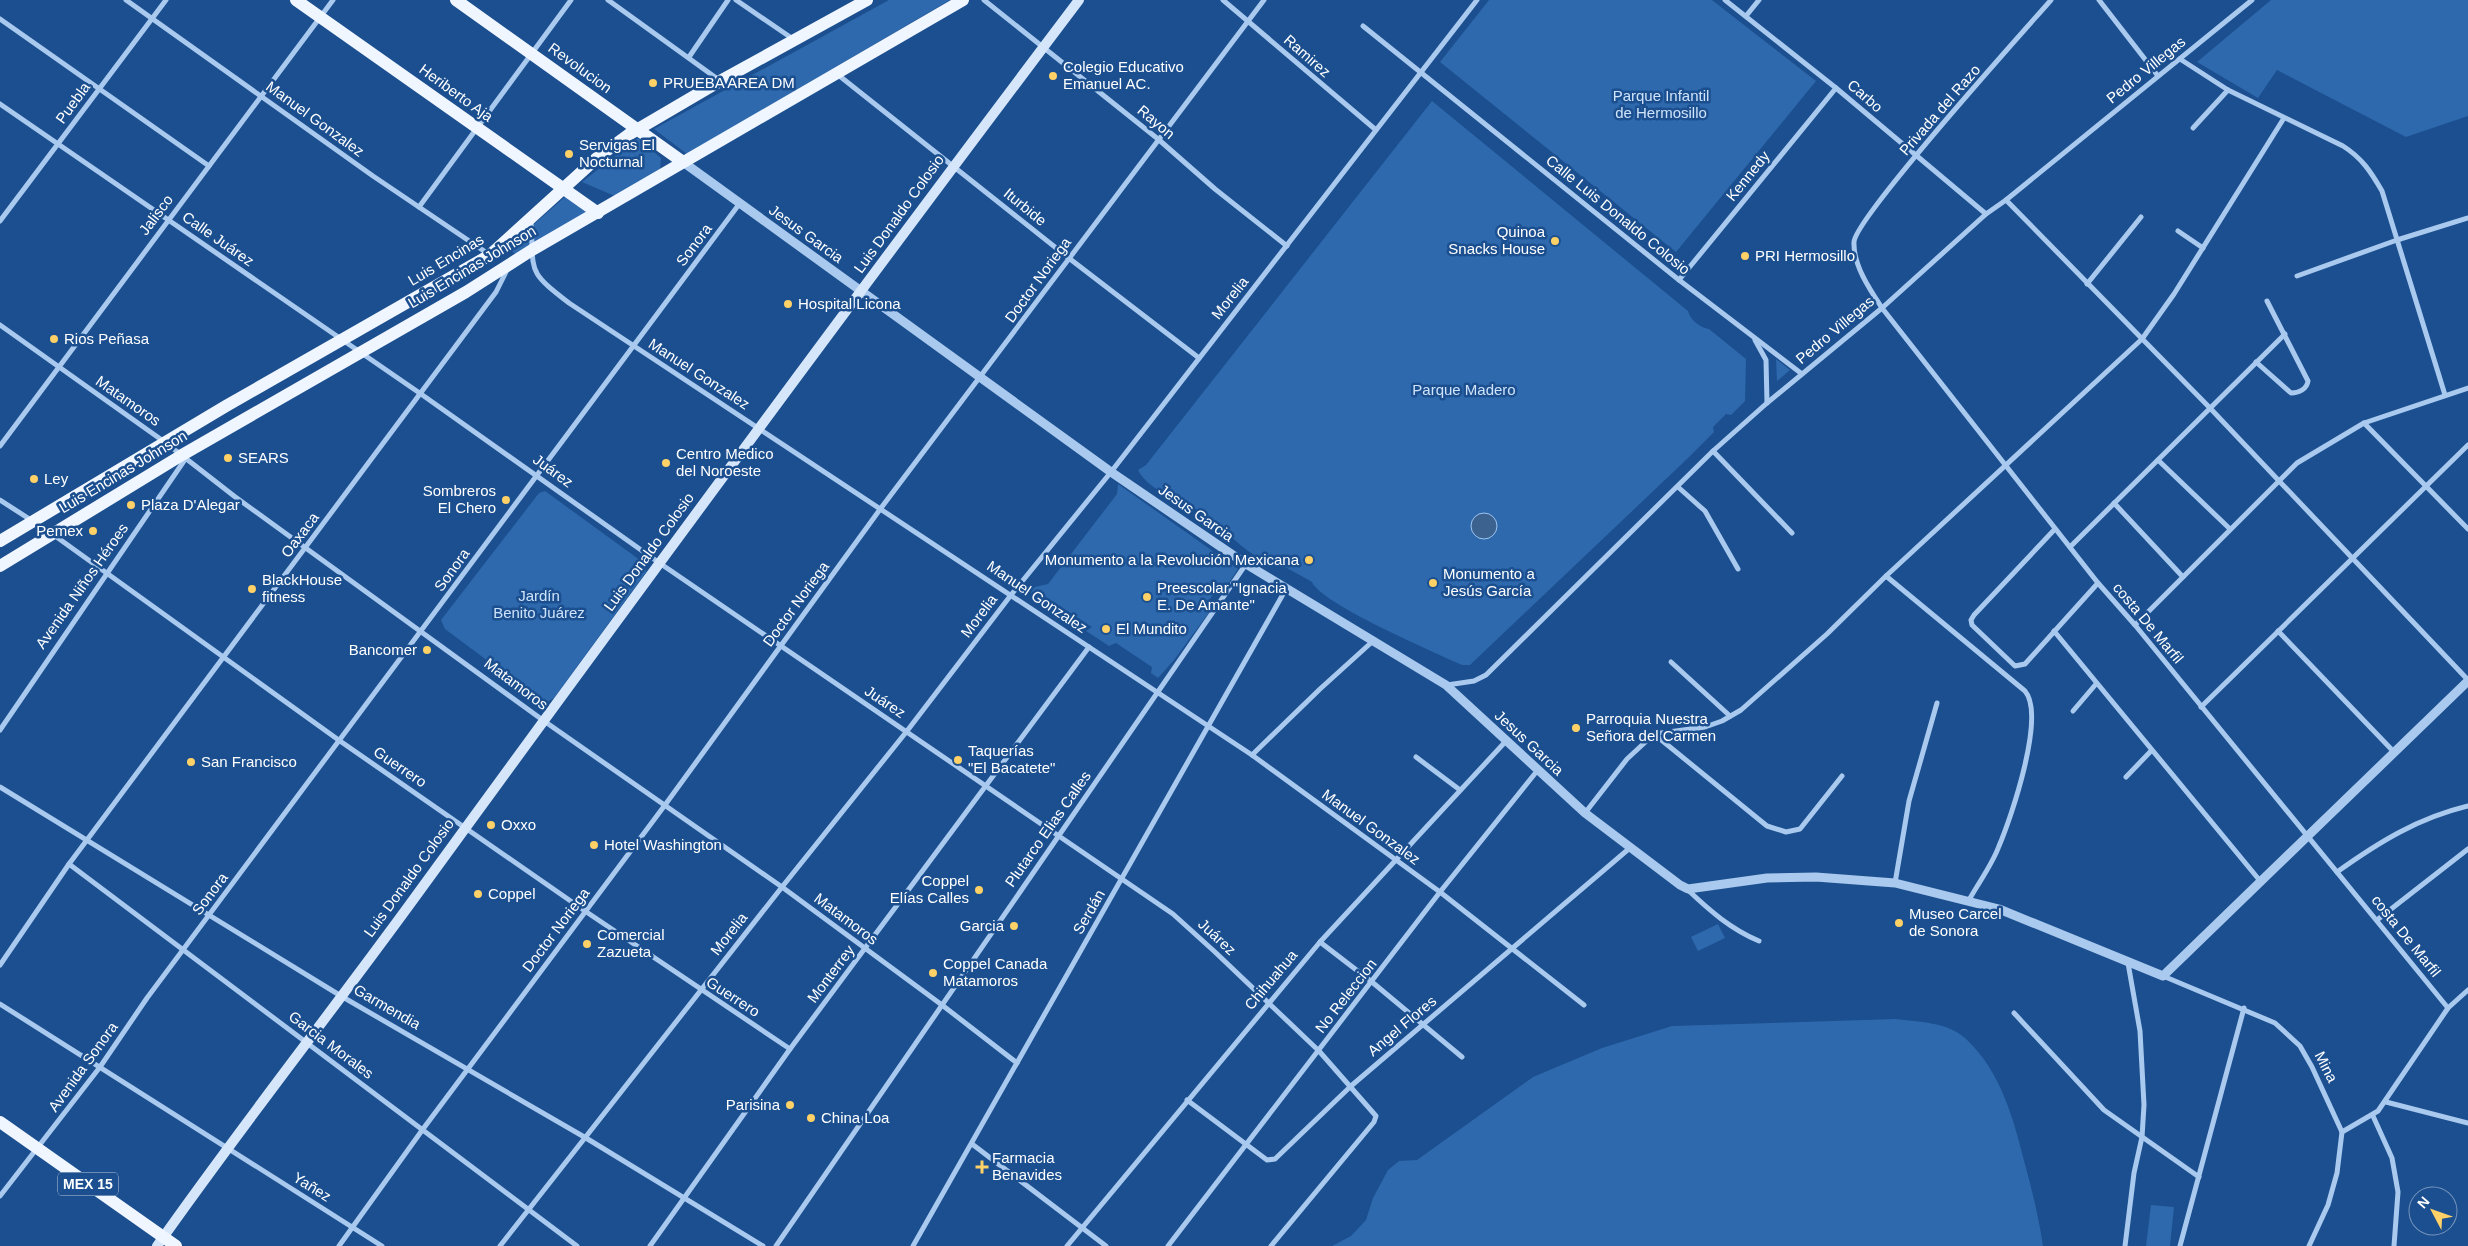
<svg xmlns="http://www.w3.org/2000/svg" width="2468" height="1246" font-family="Helvetica,sans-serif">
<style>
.green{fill:#2e69ad}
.water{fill:#3c6290;stroke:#9cc4f0}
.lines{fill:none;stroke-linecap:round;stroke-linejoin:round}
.minor{stroke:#a9c9ee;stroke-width:5}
.tertiary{stroke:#a9c9ee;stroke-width:9}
.secondary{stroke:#d6e6fa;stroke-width:10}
.primary{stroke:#f0f6ff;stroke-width:12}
.poi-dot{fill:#ffd166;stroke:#1b4f8f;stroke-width:2}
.labels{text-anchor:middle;stroke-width:5;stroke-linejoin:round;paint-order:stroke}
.shield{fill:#1b4f8f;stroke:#bbcadd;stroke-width:1}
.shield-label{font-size:14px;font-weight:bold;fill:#fff}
.street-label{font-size:15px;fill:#fff;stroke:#1b4f8f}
.poi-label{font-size:15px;fill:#fff;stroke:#1b4f8f;text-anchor:start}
.park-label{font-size:15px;fill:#cfe3fa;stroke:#1b4f8f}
</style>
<rect width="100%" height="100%" fill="#1b4f8f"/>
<!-- green -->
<g class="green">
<polygon points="889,0 950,0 687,154 654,129"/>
<polygon points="1489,0 1712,0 1816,81 1676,252 1440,62"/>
<polygon points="2271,0 2468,0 2468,116 2406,137 2277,70 2258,98 2197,62"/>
<path d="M1432 101 1688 311C1690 320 1701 328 1709 329L1746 359 1745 401 1731 415 1726 414 1713 427 1714 432 1687 459 1470 665H1462C1436 653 1321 604 1312 582 1301 576 1290 569 1278 564 1271 561 1263 561 1257 557 1232 542 1216 518 1190 506 1172 497 1148 489 1138 470L1146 465Z"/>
<polygon points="638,138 661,158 660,170 617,197 582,182"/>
<polygon points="566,196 589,210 518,256 507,248"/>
<polygon points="1776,359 1790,370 1777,381"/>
<polygon points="1118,484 1238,569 1228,584 1221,583 1209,600 1213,607 1174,660 1158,678 1151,673 1152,667 1116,643 1109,646 1086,631 1092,627 1049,599 1040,599 1029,591 1035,587 1048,584 1117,494"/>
<polygon points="545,491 644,563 646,572 554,698 547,702 539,699 445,629 441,620 539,493"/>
<polygon points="1718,924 1725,938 1698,951 1691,937"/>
<path d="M1896 1019C1919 1022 1947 1022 1965 1038 2002 1072 2014 1121 2026 1168 2033 1194 2039 1219 2043 1246H1332L1351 1236 1366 1220 1373 1198 1388 1170 1399 1161 1417 1160 1533 1077 1602 1048 1672 1026Z"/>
<polygon points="2151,1205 2174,1207 2170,1246 2146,1246"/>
</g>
<!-- water -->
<circle class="water" cx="1484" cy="526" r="13"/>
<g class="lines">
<!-- minor -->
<g class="minor">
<polyline points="126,0 373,176 490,255"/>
<polyline points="608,0 719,80"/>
<polyline points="736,0 793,39"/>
<polyline points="984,0 1158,139 1215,189 1287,246"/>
<polyline points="1223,0 1376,130"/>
<polyline points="1725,0 1836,88 1986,214"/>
<path d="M2051 0C2023 32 1855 218 1854 242 1853 265 1870 290 1882 308L2098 583 2135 625 2448 1008"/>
<polyline points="2099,0 2158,76"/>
<polyline points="1746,16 1759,0"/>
<polyline points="0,19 209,166"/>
<polyline points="1363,26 1679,280 1802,374"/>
<polyline points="689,57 728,0"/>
<path d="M2180 59 2228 90 2343 146C2362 158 2371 172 2382 191L2445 395"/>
<polyline points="837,74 1070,259 1199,358"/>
<polyline points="0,104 421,394 658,562 1173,914 1215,952 1319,1051 1376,1116 1374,1122 1271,1246"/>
<polyline points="2193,128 2228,90"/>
<polyline points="2006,200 2209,407 2468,680"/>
<polyline points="419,207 571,0"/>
<polyline points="0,221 166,0"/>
<path d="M531 222C534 273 526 270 569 303L1252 755 1440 892 1584 1005"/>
<polyline points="2178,231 2203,248"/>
<polyline points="2297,276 2397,240 2468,218"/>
<polyline points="1679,280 1836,88"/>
<polyline points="2087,284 2141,217"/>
<polyline points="0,325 166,443 234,496 544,721 782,887 942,1005 1017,1063"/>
<polyline points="1755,340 1766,360 1767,403"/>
<path d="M2256 362 2291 393C2299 393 2307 389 2308 381L2267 301"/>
<polyline points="2364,423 2468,529"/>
<polyline points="0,446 333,0"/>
<polyline points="1713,451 1792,533"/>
<polyline points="2158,460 2230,529"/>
<polyline points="1678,487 1705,511 1738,569"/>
<polyline points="0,500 51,533 340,741 585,911 790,1049"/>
<polyline points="2114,503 2183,577"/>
<polyline points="2055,529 1974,615 1971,620 1972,625 2015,666 2025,664 2098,583"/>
<polyline points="2070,547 2285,334"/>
<path d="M1886 576 2025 691C2046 716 2011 818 1999 846 1992 865 1979 882 1969 900"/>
<polyline points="2135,625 2297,463 2364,423 2468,388"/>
<polyline points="2054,631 2261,882"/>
<polyline points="2278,631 2394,752"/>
<polyline points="1671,662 1730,716"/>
<polyline points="1447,685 1474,681 1486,675 1713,451 1767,403 1882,308 1986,214 2006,200 2252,0"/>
<polyline points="2201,707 2468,445"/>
<polyline points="2073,711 2096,684"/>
<polyline points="0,730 186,458"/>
<polyline points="1654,734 1767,826 1786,832 1800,829 1842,776"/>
<polyline points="1252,755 1320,689 1373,641"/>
<polyline points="1416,757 1460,790"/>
<polyline points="2126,777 2151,751"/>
<polyline points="0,787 341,996 586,1138 763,1246"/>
<polyline points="1585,813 1627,759 1654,734 1705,727 1722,721 1741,710 1827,634 1886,576 2142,339 2174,294 2284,118"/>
<polyline points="69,864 577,1246"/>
<path d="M2337 872C2379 842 2418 818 2468 806"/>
<polyline points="1895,883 1909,801 1937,703"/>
<path d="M1688 890C1710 911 1731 929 1759 941"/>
<polyline points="2377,920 2468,849"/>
<polyline points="1320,942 1372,982 1462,1057"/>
<polyline points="0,965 69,864 496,292 507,270"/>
<polyline points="2163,976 2275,1023 2300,1046 2312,1067 2342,1132 2337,1173 2328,1205 2309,1246"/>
<polyline points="0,1004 382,1246"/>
<polyline points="2014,1013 2104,1110 2199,1177"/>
<polyline points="1187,1100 1267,1160 1275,1159 1351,1086 1631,847"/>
<polyline points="2386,1102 2468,1123"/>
<polyline points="2373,1116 2392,1158 2398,1192 2394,1246"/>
<polyline points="2342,1132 2378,1111 2448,1008 2468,990"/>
<polyline points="972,1144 1106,1246"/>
<polyline points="0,1196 100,1067 147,998 740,203"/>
<polyline points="339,1246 423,1129 665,805 881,508 1264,0"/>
<polyline points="500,1246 782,887 907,731 1011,595 1111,472 1477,0"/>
<polyline points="650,1246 790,1049 1089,647"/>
<polyline points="776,1246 1246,564"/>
<polyline points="913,1246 1286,589"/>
<polyline points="1067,1246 1320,942 1506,741"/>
<polyline points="1168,1246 1440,892 1537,771"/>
<polyline points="2125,1246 2134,1173 2142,1137 2144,1105 2140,1031 2128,963"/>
<polyline points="2180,1246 2244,1008"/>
</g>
<!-- tertiary -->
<polyline class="tertiary" points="683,162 1111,472 1246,564 1446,685 1585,813 1680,885 1688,889 1767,878 1816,877 1895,883 1999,909 2163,976 2468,681"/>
<!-- secondary -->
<path class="secondary" d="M157 1246C242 1125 334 1009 421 889 638 591 857 294 1079 0"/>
<!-- primary -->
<g class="primary">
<polyline points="296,0 598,213"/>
<polyline points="456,0 683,162"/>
<polyline points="0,541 226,406 490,255 598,157 628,135 720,81 867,0"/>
<polyline points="0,566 182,455 466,292 532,250 963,0"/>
<polyline points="0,1122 176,1246"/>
</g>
</g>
<!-- markers -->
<g class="poi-dot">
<circle cx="1053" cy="76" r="5"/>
<circle cx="653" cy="83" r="5"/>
<circle cx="569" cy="154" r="5"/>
<circle cx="1555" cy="241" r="5"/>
<circle cx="1745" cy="256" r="5"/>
<circle cx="788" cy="304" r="5"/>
<circle cx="54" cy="339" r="5"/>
<circle cx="228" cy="458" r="5"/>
<circle cx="666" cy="463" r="5"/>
<circle cx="34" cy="479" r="5"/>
<circle cx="506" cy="500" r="5"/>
<circle cx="131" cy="505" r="5"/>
<circle cx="93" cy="531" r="5"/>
<circle cx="1309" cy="560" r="5"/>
<circle cx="1433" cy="583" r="5"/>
<circle cx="252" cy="589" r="5"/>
<circle cx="1147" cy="597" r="5"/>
<circle cx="1106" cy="629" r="5"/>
<circle cx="427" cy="650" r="5"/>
<circle cx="1576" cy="728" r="5"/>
<circle cx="958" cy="760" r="5"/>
<circle cx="191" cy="762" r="5"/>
<circle cx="491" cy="825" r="5"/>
<circle cx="594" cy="845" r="5"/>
<circle cx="979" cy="890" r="5"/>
<circle cx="478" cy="894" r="5"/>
<circle cx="1899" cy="923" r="5"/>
<circle cx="1014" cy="926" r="5"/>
<circle cx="587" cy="944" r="5"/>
<circle cx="933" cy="973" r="5"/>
<circle cx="790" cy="1105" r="5"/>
<circle cx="811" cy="1118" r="5"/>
<path d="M979.5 1159.5h5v5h5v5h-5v5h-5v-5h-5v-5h5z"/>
</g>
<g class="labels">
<!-- shield labels -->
<rect class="shield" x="58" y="1172.5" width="60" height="23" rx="4"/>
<g class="shield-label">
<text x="88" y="1189">MEX 15</text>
</g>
<!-- street labels -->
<g class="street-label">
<text transform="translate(1307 56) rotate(41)" y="5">Ramirez</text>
<text transform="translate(580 68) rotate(36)" y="5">Revolucion</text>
<text transform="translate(2146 70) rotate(-39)" y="5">Pedro Villegas</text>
<text transform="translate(456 93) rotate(36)" y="5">Heriberto Aja</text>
<text transform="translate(1865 96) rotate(41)" y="5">Carbo</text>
<text transform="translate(73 103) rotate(-54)" y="5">Puebla</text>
<text transform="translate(1940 110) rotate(-49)" y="5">Privada del Razo</text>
<text transform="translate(315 119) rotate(36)" y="5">Manuel Gonzalez</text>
<text transform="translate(1156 122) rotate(40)" y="5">Rayon</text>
<text transform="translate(1748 176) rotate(-51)" y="5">Kennedy</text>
<text transform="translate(1025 207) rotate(39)" y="5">Iturbide</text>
<text transform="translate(899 214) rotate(-54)" y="5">Luis Donaldo Colosio</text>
<text transform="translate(156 215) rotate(-53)" y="5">Jalisco</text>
<text transform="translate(1618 215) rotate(39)" y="5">Calle Luis Donaldo Colosio</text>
<text transform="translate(806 234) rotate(36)" y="5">Jesus Garcia</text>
<text transform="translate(218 239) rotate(35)" y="5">Calle Juárez</text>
<text transform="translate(694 245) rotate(-53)" y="5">Sonora</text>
<text transform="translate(446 260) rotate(-31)" y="5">Luis Encinas</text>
<text transform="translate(472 267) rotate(-31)" y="5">Luis Encinas Johnson</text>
<text transform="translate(1038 280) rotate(-54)" y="5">Doctor Noriega</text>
<text transform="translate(1230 298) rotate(-52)" y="5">Morelia</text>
<text transform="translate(1835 330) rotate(-40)" y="5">Pedro Villegas</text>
<text transform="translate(699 374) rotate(33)" y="5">Manuel Gonzalez</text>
<text transform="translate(128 401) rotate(35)" y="5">Matamoros</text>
<text transform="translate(553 471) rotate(36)" y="5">Juárez</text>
<text transform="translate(123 472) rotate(-31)" y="5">Luis Encinas Johnson</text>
<text transform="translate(1196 513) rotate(35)" y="5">Jesus Garcia</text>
<text transform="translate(300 535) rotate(-53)" y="5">Oaxaca</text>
<text transform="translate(649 552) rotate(-54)" y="5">Luis Donaldo Colosio</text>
<text transform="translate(452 570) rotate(-54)" y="5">Sonora</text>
<text transform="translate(82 586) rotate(-55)" y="5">Avenida Niños Héroes</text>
<text transform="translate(1037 597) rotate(34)" y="5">Manuel Gonzalez</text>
<text transform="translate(796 604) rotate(-54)" y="5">Doctor Noriega</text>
<text transform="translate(979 616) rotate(-53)" y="5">Morelia</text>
<text transform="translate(2148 623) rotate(50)" y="5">costa De Marfil</text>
<text transform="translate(516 684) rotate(37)" y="5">Matamoros</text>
<text transform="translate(885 702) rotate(34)" y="5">Juárez</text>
<text transform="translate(1529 743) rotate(43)" y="5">Jesus Garcia</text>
<text transform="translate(400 767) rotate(34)" y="5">Guerrero</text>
<text transform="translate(1371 827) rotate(36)" y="5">Manuel Gonzalez</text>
<text transform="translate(1048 829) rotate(-55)" y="5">Plutarco Elias Calles</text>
<text transform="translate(409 878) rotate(-54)" y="5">Luis Donaldo Colosio</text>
<text transform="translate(210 894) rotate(-53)" y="5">Sonora</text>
<text transform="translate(1089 912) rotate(-60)" y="5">Serdán</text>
<text transform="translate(846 919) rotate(37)" y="5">Matamoros</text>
<text transform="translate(556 930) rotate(-53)" y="5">Doctor Noriega</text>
<text transform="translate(729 934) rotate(-52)" y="5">Morelia</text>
<text transform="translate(2406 936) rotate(51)" y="5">costa De Marfil</text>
<text transform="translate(1217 937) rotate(43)" y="5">Juárez</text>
<text transform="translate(831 974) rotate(-53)" y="5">Monterrey</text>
<text transform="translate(1271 980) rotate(-50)" y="5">Chihuahua</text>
<text transform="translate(1346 996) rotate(-52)" y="5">No Releccion</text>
<text transform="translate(733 997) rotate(33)" y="5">Guerrero</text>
<text transform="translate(387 1007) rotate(30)" y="5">Garmendia</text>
<text transform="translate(1402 1026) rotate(-40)" y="5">Angel Flores</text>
<text transform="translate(331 1045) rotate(37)" y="5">Garcia Morales</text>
<text transform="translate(83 1067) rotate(-54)" y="5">Avenida Sonora</text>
<text transform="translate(2326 1067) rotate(63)" y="5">Mina</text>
<text transform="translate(312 1187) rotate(32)" y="5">Yañez</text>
</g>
<!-- poi labels -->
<g class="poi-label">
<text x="1063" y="72">Colegio Educativo<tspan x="1063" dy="17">Emanuel AC.</tspan></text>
<text x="663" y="88">PRUEBA AREA DM</text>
<text x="579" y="150">Servigas El<tspan x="579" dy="17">Nocturnal</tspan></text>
<text x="1545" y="237" text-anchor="end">Quinoa<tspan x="1545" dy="17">Snacks House</tspan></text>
<text x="1755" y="261">PRI Hermosillo</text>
<text x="798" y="309">Hospital Licona</text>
<text x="64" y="344">Rios Peñasa</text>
<text x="676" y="459">Centro Medico<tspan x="676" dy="17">del Noroeste</tspan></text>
<text x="238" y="463">SEARS</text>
<text x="44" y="484">Ley</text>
<text x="496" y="496" text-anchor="end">Sombreros<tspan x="496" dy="17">El Chero</tspan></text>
<text x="141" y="510">Plaza D'Alegar</text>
<text x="83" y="536" text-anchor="end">Pemex</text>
<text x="1299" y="565" text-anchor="end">Monumento a la Revolución Mexicana</text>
<text x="1443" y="579">Monumento a<tspan x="1443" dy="17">Jesús García</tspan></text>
<text x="262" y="585">BlackHouse<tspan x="262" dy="17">fitness</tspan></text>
<text x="1157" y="593">Preescolar "Ignacia<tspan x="1157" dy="17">E. De Amante"</tspan></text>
<text x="1116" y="634">El Mundito</text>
<text x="417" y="655" text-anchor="end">Bancomer</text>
<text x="1586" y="724">Parroquia Nuestra<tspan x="1586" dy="17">Señora del Carmen</tspan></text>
<text x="968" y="756">Taquerías<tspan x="968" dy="17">"El Bacatete"</tspan></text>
<text x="201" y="767">San Francisco</text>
<text x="501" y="830">Oxxo</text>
<text x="604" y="850">Hotel Washington</text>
<text x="969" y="886" text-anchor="end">Coppel<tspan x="969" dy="17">Elías Calles</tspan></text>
<text x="488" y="899">Coppel</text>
<text x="1909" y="919">Museo Carcel<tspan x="1909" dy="17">de Sonora</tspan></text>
<text x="1004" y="931" text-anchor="end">Garcia</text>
<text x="597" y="940">Comercial<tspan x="597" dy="17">Zazueta</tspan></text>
<text x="943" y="969">Coppel Canada<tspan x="943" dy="17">Matamoros</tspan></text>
<text x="780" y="1110" text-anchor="end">Parisina</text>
<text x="821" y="1123">China Loa</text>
<text x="992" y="1163">Farmacia<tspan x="992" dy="17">Benavides</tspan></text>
</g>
<!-- park labels -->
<g class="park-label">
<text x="1661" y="101">Parque Infantil<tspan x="1661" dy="17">de Hermosillo</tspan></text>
<text x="1464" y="395">Parque Madero</text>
<text x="539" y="601">Jardín<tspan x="539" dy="17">Benito Juárez</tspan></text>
</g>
</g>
<!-- north arrow -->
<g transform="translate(2433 1211) rotate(311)"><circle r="24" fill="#1b4f8f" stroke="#7695bc"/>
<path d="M0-4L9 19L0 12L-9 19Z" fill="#ffd166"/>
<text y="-8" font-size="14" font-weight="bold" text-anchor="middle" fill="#ffffff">N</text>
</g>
</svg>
